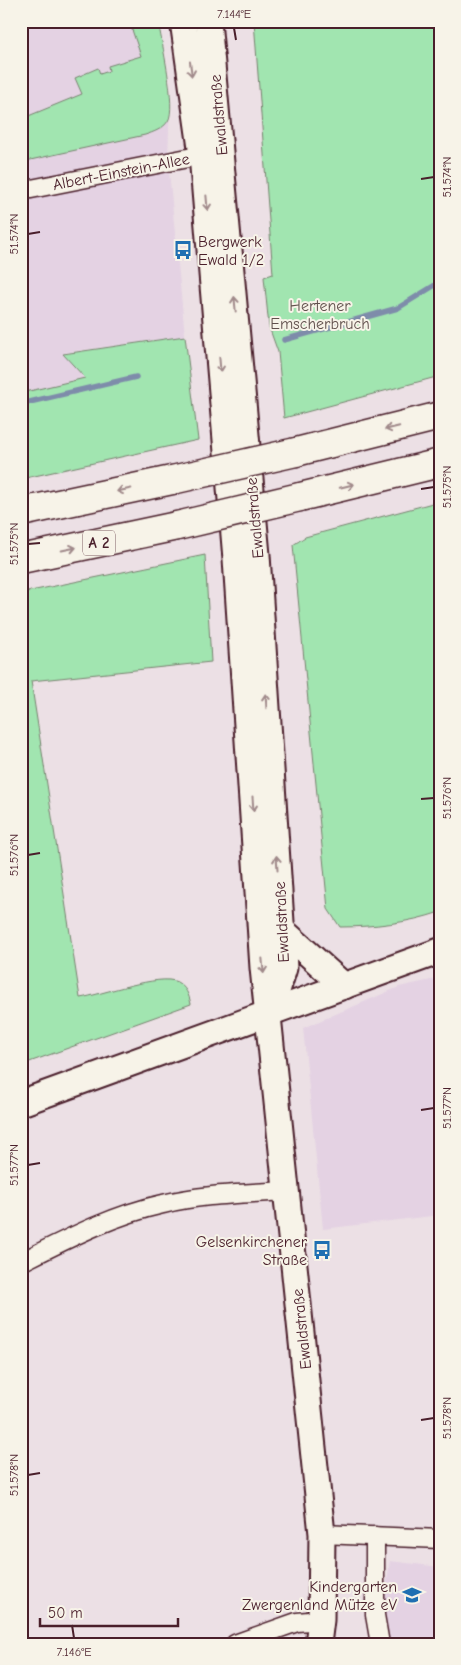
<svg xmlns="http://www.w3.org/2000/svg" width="461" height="1665" font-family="'Comic Neue',sans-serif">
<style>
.built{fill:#e4d2e3}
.green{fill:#a1e5b0;stroke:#76826e}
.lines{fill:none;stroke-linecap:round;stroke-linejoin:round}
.stream{stroke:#7e8caa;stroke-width:5.5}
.minor-casing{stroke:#4a1f2b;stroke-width:21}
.secondary-casing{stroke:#4a1f2b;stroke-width:29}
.motorway-casing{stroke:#4a1f2b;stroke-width:31}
.minor{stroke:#f7f3e8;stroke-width:18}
.secondary{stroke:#f7f3e8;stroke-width:25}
.motorway{stroke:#f7f3e8;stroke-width:28}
.motorway-bridge-casing{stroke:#4a1f2b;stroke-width:31;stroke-linecap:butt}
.motorway-bridge{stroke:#f7f3e8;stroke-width:28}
.oneway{stroke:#a0898a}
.ticks{fill:none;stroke:#4a1f2b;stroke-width:2}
.labels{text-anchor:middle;stroke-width:4;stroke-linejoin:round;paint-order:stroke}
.shield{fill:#f7f3e8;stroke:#7e5f64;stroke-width:1}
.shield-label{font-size:15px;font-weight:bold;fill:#4a1f2b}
.street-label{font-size:16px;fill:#4a1f2b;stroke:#f7f3e8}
.poi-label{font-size:16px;fill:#4a1f2b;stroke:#f7f3e8;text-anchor:end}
.park-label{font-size:16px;fill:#60504c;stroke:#f7f3e8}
.neatline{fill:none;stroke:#4a1f2b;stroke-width:2}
.ticks-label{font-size:12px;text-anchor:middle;fill:#4a1f2b}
</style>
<rect width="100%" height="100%" fill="#ece0e5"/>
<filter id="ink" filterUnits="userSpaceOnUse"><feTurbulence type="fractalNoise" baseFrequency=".02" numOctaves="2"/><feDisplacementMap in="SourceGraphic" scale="10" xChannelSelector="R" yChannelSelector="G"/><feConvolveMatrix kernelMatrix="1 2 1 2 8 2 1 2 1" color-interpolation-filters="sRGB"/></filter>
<g filter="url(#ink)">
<!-- built -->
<g class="built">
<polygon points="21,21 158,21 170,98 168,161 185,336 63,353 85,379 21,393"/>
<polygon points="440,978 440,1215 323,1229 303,1028 399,987"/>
<polygon points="390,1561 440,1567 440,1639 426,1644 392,1644 386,1629 383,1607"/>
</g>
<!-- green -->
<g class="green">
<path d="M129 21H158C161 39 177 108 168 121 163 129 154 132 145 135L21 162V119L82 94 75 78 98 68 100 74 109 71 108 66 141 56Z"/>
<polygon points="254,21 440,21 440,376 284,418 278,352 269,327 264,277 273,274"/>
<polygon points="185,336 198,440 21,479 21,393 85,378 63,354"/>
<path d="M440 501V912C408 923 373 927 340 927L328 909 293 545 305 537Z"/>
<path d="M205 555 211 662 31 681 80 998C100 995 161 973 177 982 186 987 189 995 191 1004L21 1065V593Z"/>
</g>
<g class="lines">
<!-- stream -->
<g class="stream">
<polyline points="284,340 398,308 440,282"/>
<polyline points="21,404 136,377"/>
</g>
<!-- minor casing -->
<g class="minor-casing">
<g id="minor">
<polyline points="21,191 213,153"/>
<path d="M21 1262C67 1239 113 1215 163 1204 203 1194 245 1194 286 1191"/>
<polyline points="322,1534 440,1539"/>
<polyline points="375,1536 375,1615 380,1644"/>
<polyline points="235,1644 297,1622 321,1620"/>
</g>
</g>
<!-- secondary casing -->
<g class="secondary-casing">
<g id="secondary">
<polyline points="183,21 202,155 236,559 263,968 322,1534 321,1620 318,1644"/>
<polyline points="208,21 257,555 284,968 272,1007"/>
<polyline points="282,930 344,986"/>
<polyline points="21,1103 440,951"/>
</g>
</g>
<!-- motorway casing -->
<g class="motorway-casing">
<g id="motorway">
<polyline points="296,452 440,416"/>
<polyline points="300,497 440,463"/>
<polyline points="21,512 172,480"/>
<polyline points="21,559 177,526"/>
</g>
</g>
<!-- minor -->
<use href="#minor" class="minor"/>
<!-- secondary -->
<use href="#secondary" class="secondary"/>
<!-- motorway -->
<use href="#motorway" class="motorway"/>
<!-- motorway-bridge casing -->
<g class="motorway-bridge-casing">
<g id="motorway-bridge">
<polyline points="172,480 296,452"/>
<polyline points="177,526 300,497"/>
</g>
</g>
<!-- motorway-bridge -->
<use href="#motorway-bridge" class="motorway-bridge"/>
</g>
<!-- one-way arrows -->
<defs><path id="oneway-shaft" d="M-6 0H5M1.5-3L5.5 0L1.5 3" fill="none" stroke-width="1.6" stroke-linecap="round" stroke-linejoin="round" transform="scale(1.25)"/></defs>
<g class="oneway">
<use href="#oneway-shaft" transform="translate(191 69) rotate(82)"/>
<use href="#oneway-shaft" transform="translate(207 203) rotate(85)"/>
<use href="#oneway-shaft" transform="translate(235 304) rotate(-95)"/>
<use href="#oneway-shaft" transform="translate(220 365) rotate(85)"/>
<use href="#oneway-shaft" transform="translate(392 428) rotate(166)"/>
<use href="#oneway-shaft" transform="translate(347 486) rotate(-14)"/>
<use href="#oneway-shaft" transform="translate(124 490) rotate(168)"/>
<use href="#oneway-shaft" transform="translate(69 549) rotate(-12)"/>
<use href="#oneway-shaft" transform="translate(266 701) rotate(-93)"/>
<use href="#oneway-shaft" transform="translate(253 804) rotate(86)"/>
<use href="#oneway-shaft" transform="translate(277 863) rotate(-94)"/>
<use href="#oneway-shaft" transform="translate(263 966) rotate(85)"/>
</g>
</g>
<!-- ticks -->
<path class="ticks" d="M234 28 236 40M421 179 434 177M28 234 40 232M421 489 434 487M28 544 40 543M421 799 434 798M28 855 40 853M421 1110 434 1108M28 1165 40 1163M421 1420 434 1418M28 1475 40 1473M72 1625 74 1638"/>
<!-- icons -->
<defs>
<g id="bus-bare" transform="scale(1.5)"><path d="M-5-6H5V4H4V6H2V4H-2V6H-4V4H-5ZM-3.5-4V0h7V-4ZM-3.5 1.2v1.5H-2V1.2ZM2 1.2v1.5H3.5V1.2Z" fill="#1f6fb2" stroke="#f7f3e8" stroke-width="2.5" paint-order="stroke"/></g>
<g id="school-bare" transform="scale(1.5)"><path d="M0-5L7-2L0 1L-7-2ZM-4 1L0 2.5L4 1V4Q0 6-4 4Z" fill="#1f6fb2" stroke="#f7f3e8" stroke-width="2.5" paint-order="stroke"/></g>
</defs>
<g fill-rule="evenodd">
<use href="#bus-bare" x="183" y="250"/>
<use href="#bus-bare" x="322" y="1250"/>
<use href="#school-bare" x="412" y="1595"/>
</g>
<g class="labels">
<!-- shield labels -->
<rect class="shield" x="83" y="530.5" width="32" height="25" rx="4"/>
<g class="shield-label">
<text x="99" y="548">A 2</text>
</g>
<!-- street labels -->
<g class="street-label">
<text transform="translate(218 115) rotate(-95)" y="6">Ewaldstraße</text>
<text transform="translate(121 171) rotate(-11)" y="6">Albert-Einstein-Allee</text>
<text transform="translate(254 518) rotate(-95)" y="6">Ewaldstraße</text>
<text transform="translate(281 922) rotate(-93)" y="6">Ewaldstraße</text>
<text transform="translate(301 1329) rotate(-96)" y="6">Ewaldstraße</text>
</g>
<!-- poi labels -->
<g class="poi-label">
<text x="198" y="247" text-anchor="start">Bergwerk<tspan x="198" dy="18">Ewald 1/2</tspan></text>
<text x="307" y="1247">Gelsenkirchener<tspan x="307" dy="18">Straße</tspan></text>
<text x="397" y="1592">Kindergarten<tspan x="397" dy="18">Zwergenland Mütze eV</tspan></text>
</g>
<!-- park labels -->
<g class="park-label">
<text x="320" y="311">Hertener<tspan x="320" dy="18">Emscherbruch</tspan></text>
</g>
</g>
<!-- margin -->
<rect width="461" height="1665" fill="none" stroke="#f7f3e8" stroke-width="55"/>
<!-- scale -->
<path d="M40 1618v8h138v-8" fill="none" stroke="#4a1f2b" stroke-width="2.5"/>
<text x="48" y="1618" font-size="15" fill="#4a1f2b" stroke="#f7f3e8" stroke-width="4" paint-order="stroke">50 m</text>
<rect x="28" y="28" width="406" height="1610" class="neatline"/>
<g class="ticks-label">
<text x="234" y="18">7.144°E</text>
<text transform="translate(447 177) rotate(-90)" y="4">51.574°N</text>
<text transform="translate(14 234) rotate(-90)" y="4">51.574°N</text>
<text transform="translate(447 487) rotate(-90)" y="4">51.575°N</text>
<text transform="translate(14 544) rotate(-90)" y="4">51.575°N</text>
<text transform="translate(447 798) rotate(-90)" y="4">51.576°N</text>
<text transform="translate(14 855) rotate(-90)" y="4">51.576°N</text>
<text transform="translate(447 1108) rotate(-90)" y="4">51.577°N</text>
<text transform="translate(14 1165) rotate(-90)" y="4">51.577°N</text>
<text transform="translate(447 1418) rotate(-90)" y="4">51.578°N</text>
<text transform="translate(14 1475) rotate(-90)" y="4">51.578°N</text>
<text x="74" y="1656">7.146°E</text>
</g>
</svg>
